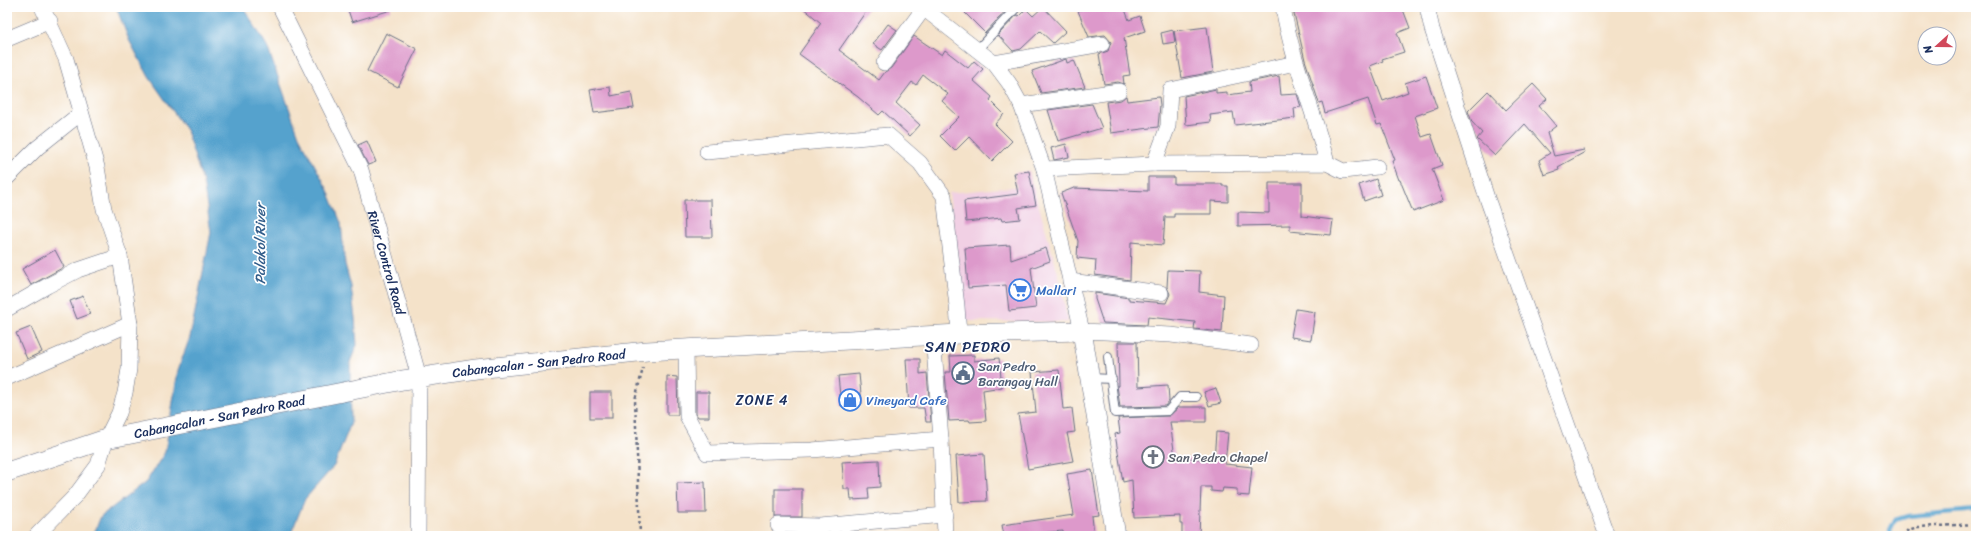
<svg xmlns="http://www.w3.org/2000/svg" width="1983" height="543" font-family="Sriracha,sans-serif">
<style>
.built{fill:#f1d0e4}
.water{fill:#54a2cd;stroke:#386896}
.lines{fill:none;stroke-linecap:round;stroke-linejoin:round}
.stream{stroke:#54a2cd;stroke-width:4.5}
.building{fill:#dd99cb}
.service-casing{stroke:#676e83;stroke-width:10}
.minor-casing{stroke:#676e83;stroke-width:16}
.tertiary-casing{stroke:#676e83;stroke-width:20}
.path{stroke:#676e83;stroke-width:2.5;stroke-dasharray:3 3;stroke-linecap:butt}
.service{stroke:#fff;stroke-width:8}
.minor{stroke:#fff;stroke-width:15}
.tertiary{stroke:#fff;stroke-width:19}
.labels{text-anchor:middle;stroke-width:3.5;stroke-linejoin:round;paint-order:stroke}
.street-label{font-size:13px;fill:#1b2f5e;stroke:#fff}
.shop-label{font-size:13px;fill:#366cbe;stroke:#fff;text-anchor:start}
.service-label{font-size:13px;fill:#4e5e75;stroke:#fff;text-anchor:start}
.worship-label{font-size:13px;fill:#5b616d;stroke:#fff;text-anchor:start}
.water-label{font-size:14px;font-style:italic;fill:#325d8a;stroke:#fff}
.neighbourhood-label{font-size:14px;letter-spacing:1px;fill:#1b2f5e;stroke:#fff}
.quarter-label{font-size:15px;letter-spacing:1px;fill:#1b2f5e;stroke:#fff}
</style>
<rect width="100%" height="100%" fill="#fff"/>
<filter id="ink" filterUnits="userSpaceOnUse"><feTurbulence type="fractalNoise" baseFrequency=".025" numOctaves="2"/><feDisplacementMap in="SourceGraphic" scale="8" xChannelSelector="R" yChannelSelector="G"/><feConvolveMatrix kernelMatrix="1 2 1 2 8 2 1 2 1" color-interpolation-filters="sRGB"/></filter>
<filter id="wash" filterUnits="userSpaceOnUse"><feTurbulence type="fractalNoise" baseFrequency=".012" numOctaves="4" result="noise"/><feDisplacementMap in="SourceGraphic" scale="16" xChannelSelector="R" yChannelSelector="G"/><feGaussianBlur stdDeviation="0.9" result="paint"/><feColorMatrix in="noise" values="0 0 0 0 0 0 0 0 0 0 0 0 0 0 0 0 0 1.4 0 .05"/><feComposite in="paint" operator="in"/></filter>
<g filter="url(#wash)">
<rect width="100%" height="100%" fill="#f4e2c9"/>
<!-- built -->
<polygon class="built" points="1033,185 1059,277 1068,322 965,321 949,193"/>
<!-- water -->
<polygon class="water" points="116,7 241,7 245,10 267,46 299,136 328,190 341,223 345,264 351,286 355,318 357,345 350,362 351,423 334,466 305,499 290,536 93,536 101,516 146,482 165,452 178,370 190,337 211,232 203,182 186,130 149,77 129,40"/>
<g class="lines">
<!-- stream -->
<polyline class="stream" points="1891,536 1890,530 1895,520 1908,516 1976,510"/>
</g>
<g id="blocks">
<!-- building -->
<g class="building">
<polygon points="347,7 391,7 391,10 352,22"/>
<polygon points="802,7 869,7 839,50 879,80 885,72 891,68 914,36 942,55 945,50 968,68 974,61 983,69 973,80 992,97 990,100 1004,114 995,124 1012,141 992,161 969,137 955,151 940,136 959,117 942,101 948,94 923,75 916,85 912,82 896,103 920,125 910,136 883,111 879,115 858,97 799,54 821,23"/>
<polygon points="971,7 1009,7 985,33 965,13"/>
<polygon points="1043,7 1066,31 1053,43 1040,31 1021,49 1013,51 998,35 1017,15 1019,16 1026,9 1033,16"/>
<polygon points="1088,7 1124,7 1129,20 1140,16 1145,31 1124,38 1130,75 1123,76 1124,84 1118,82 1104,84 1099,54 1108,51 1111,42 1105,35 1089,37 1078,11"/>
<polygon points="1299,7 1402,7 1410,28 1397,33 1404,52 1382,59 1383,61 1370,66 1383,101 1408,92 1405,83 1426,76 1437,108 1415,116 1422,137 1431,134 1442,165 1432,169 1444,200 1413,212 1400,180 1399,180 1392,161 1395,160 1381,124 1377,125 1368,99 1325,113 1322,102 1319,103 1305,60 1293,9"/>
<polygon points="888,24 897,30 882,50 873,44"/>
<polygon points="1207,27 1213,72 1182,78 1174,31"/>
<polygon points="1173,30 1175,42 1163,44 1161,33"/>
<polygon points="386,33 417,49 398,87 367,71"/>
<polygon points="1066,59 1067,63 1074,60 1085,87 1041,93 1032,71"/>
<polygon points="1279,76 1281,95 1297,94 1301,107 1294,108 1295,118 1235,125 1233,112 1210,115 1211,122 1186,125 1184,96 1216,89 1216,93 1227,92 1227,95 1250,92 1249,82"/>
<polygon points="1533,84 1547,99 1539,106 1556,126 1547,133 1554,156 1584,150 1585,152 1558,167 1559,170 1544,175 1539,160 1550,153 1525,124 1495,156 1477,139 1482,133 1472,122 1468,111 1488,91 1506,110"/>
<polygon points="610,87 611,96 631,92 634,108 594,113 590,90"/>
<polygon points="1126,96 1127,101 1159,97 1160,105 1158,127 1111,133 1106,102 1121,100"/>
<polygon points="1092,104 1102,128 1058,141 1048,110"/>
<polygon points="367,141 376,162 368,165 358,145"/>
<polygon points="1066,144 1069,157 1054,160 1051,148"/>
<polygon points="1029,171 1036,205 1018,208 1020,219 1002,221 1001,218 966,222 964,201 1018,194 1014,173"/>
<polygon points="1148,177 1174,177 1174,184 1222,184 1222,186 1228,186 1228,202 1211,201 1211,214 1174,214 1174,217 1165,217 1163,245 1131,242 1130,280 1095,275 1096,260 1077,258 1078,241 1061,193 1074,188 1148,191"/>
<polygon points="1376,179 1381,195 1364,201 1359,185"/>
<polygon points="1269,183 1302,183 1302,216 1333,220 1331,235 1290,231 1290,225 1238,226 1238,212 1269,213"/>
<polygon points="684,200 711,200 712,237 685,237"/>
<polygon points="1010,245 1011,260 1046,248 1050,261 1031,268 1036,308 1009,311 1006,285 968,288 965,248"/>
<polygon points="55,250 64,267 31,285 22,269"/>
<polygon points="1168,270 1200,271 1199,292 1224,295 1222,332 1194,329 1195,322 1148,317 1147,325 1103,323 1095,299 1095,293 1129,298 1129,300 1166,303 1170,294 1167,287"/>
<polygon points="83,296 90,314 77,319 70,301"/>
<polygon points="1296,309 1315,312 1311,340 1291,337"/>
<polygon points="31,327 42,352 27,359 16,333"/>
<polygon points="1118,342 1137,342 1138,387 1168,385 1169,401 1165,406 1120,407 1117,385 1119,385"/>
<polygon points="974,355 974,361 999,358 1002,387 983,390 986,421 970,422 969,420 949,421 945,372 951,372 950,356"/>
<polygon points="906,359 920,359 920,374 927,373 931,422 926,422 924,408 909,408"/>
<polygon points="1059,370 1063,409 1072,408 1075,432 1067,433 1073,461 1028,469 1018,414 1036,412 1032,372"/>
<polygon points="859,374 862,404 841,406 838,376"/>
<polygon points="667,376 677,377 678,415 667,415"/>
<polygon points="1216,388 1221,403 1209,406 1204,392"/>
<rect x="590" y="392" width="22" height="26"/>
<polygon points="696,392 709,392 709,417 698,417 696,414"/>
<polygon points="1179,407 1206,407 1206,422 1170,422 1175,457 1214,460 1216,432 1228,433 1225,464 1252,467 1249,496 1237,495 1237,489 1223,488 1222,492 1211,491 1211,487 1201,487 1199,536 1182,536 1182,524 1180,524 1180,516 1134,518 1132,480 1123,482 1115,434 1120,433 1118,418 1169,416"/>
<polygon points="984,454 987,501 959,502 956,456"/>
<polygon points="879,460 880,487 868,488 869,499 851,500 850,489 844,489 842,462"/>
<polygon points="1092,470 1099,515 1092,516 1094,534 1063,536 1063,531 1004,536 1002,525 1074,515 1067,474"/>
<polygon points="705,482 706,513 678,513 677,483"/>
<rect x="775" y="489" width="27" height="28"/>
</g>
</g>
</g>
<g filter="url(#ink)">
<use href="#blocks" fill-opacity="0" stroke="#676e83" stroke-width="1"/>
<g class="lines">
<!-- service casing -->
<g class="service-casing">
<g id="service">
<polyline points="977,50 1017,7"/>
<polyline points="1108,357 1115,413 1168,411 1180,397 1196,397"/>
<polyline points="1090,378 1112,379"/>
</g>
</g>
<!-- minor casing -->
<g class="minor-casing">
<g id="minor">
<path id="s1" d="M280 7 361 170 419 377 418 536"/>
<polyline points="922,7 994,63 1009,83 1021,105 1044,169 1082,331 1171,335 1251,345"/>
<path d="M1283 7C1292 61 1314 110 1327 163"/>
<polyline points="1427,7 1432,29 1487,198 1607,536"/>
<polyline points="7,39 50,21"/>
<polyline points="884,63 924,8"/>
<polyline points="994,63 1102,44"/>
<polyline points="1021,105 1119,91"/>
<polyline points="707,152 888,135 920,163 944,196 957,306 959,334"/>
<polyline points="1154,164 1168,126 1170,90 1296,63"/>
<polyline points="1044,169 1154,164 1327,163 1343,171 1377,167"/>
<polyline points="7,178 37,148 81,113"/>
<polyline points="1070,281 1161,293"/>
<polyline points="7,309 47,286 78,270 120,256"/>
<polyline points="933,335 941,439 945,536"/>
<polyline points="686,350 687,416 707,453 812,450 941,439"/>
<polyline points="7,378 130,324"/>
<polyline points="778,525 820,526 945,515"/>
<polyline points="36,536 75,496 98,465 106,439 119,413 125,393 129,369 130,324 120,256 104,209 97,167 66,59 42,7"/>
</g>
</g>
<!-- tertiary casing -->
<g class="tertiary-casing">
<g id="tertiary">
<path id="s2" d="M7 472 106 439 403 380 476 369 647 351 959 334 1082 331 1116 536"/>
</g>
</g>
<!-- path -->
<g class="path">
<polyline points="640,536 635,400 643,368"/>
<polyline points="1902,536 1908,530 1918,527 1976,524"/>
</g>
<!-- service -->
<use href="#service" class="service"/>
<!-- minor -->
<use href="#minor" class="minor"/>
<!-- tertiary -->
<use href="#tertiary" class="tertiary"/>
</g>
</g>
<!-- icons -->
<defs>
<g id="supermarket-ring" transform="scale(1.15)"><circle r="9.5" fill="#fff" stroke="#3f7fe0" stroke-width="1.5"/><path d="M-6-5.5h2.5l.6 2H6L4.5 2H-2.5L-4.4-4H-6ZM-1.5 3.2a1.3 1.3 0 1 0 .1 0ZM3 3.2a1.3 1.3 0 1 0 .1 0Z" fill="#3f7fe0"/></g>
<g id="civic-ring" transform="scale(1.15)"><circle r="9.5" fill="#fff" stroke="#5c6f8a" stroke-width="1.5"/><path d="M-.6-6.5H3V-4.5H.6V-3L4-1V1h2V6H-6V1h2V-1L-.6-3ZM-1.2 2.5V6h2.4V2.5Z" fill="#5c6f8a"/></g>
<g id="shop-ring" transform="scale(1.15)"><circle r="9.5" fill="#fff" stroke="#3f7fe0" stroke-width="1.5"/><path d="M-5-2.5h2.3a2.7 3.5 0 0 1 5.4 0H5L5.5 6h-11ZM-1.5-2.5h3a1.5 2.3 0 0 0-3 0Z" fill="#3f7fe0"/></g>
<g id="church-ring" transform="scale(1.15)"><circle r="9.5" fill="#fff" stroke="#6b7280" stroke-width="1.5"/><path d="M-1.2-6h2.4v3.5h3.3v2.4h-3.3V6h-2.4V-.1h-3.3v-2.4h3.3Z" fill="#6b7280"/></g>
</defs>
<g fill-rule="evenodd">
<use href="#supermarket-ring" x="1020" y="290"/>
<use href="#civic-ring" x="963" y="373"/>
<use href="#shop-ring" x="850" y="400"/>
<use href="#church-ring" x="1153" y="457"/>
</g>
<g class="labels">
<!-- street labels -->
<g class="street-label">
<text dy="5" stroke="none"><textPath href="#s1" startOffset="278">River Control Road</textPath></text>
<text dy="5" stroke="none"><textPath href="#s2" startOffset="544">Cabangcalan - San Pedro Road</textPath></text>
<text dy="5" stroke="none"><textPath href="#s2" startOffset="220">Cabangcalan - San Pedro Road</textPath></text>
</g>
<!-- shop labels -->
<g class="shop-label">
<text x="1036" y="295">Mallari</text>
<text x="866" y="405">Vineyard Cafe</text>
</g>
<!-- service labels -->
<g class="service-label">
<text x="978" y="371">San Pedro<tspan x="978" dy="15">Barangay Hall</tspan></text>
</g>
<!-- worship labels -->
<g class="worship-label">
<text x="1168" y="462">San Pedro Chapel</text>
</g>
<!-- water labels -->
<g class="water-label">
<text transform="translate(260 244) rotate(-90)" y="5">Palakol River</text>
</g>
<!-- neighbourhood labels -->
<g class="neighbourhood-label">
<text x="762" y="405">ZONE 4</text>
</g>
<!-- quarter labels -->
<g class="quarter-label">
<text x="968" y="352">SAN PEDRO</text>
</g>
</g>
<!-- margin -->
<rect width="1983" height="543" fill="none" stroke="#fff" stroke-width="24"/>
<!-- north arrow -->
<g transform="translate(1937 46) rotate(249)"><circle r="19" fill="#ffffff" stroke="#a4acbf"/>
<path d="M0-3L7 15L0 10L-7 15Z" fill="#d1495b"/>
<text y="-6" font-size="11" font-weight="bold" text-anchor="middle" fill="#1b2f5e">N</text>
</g>
</svg>
